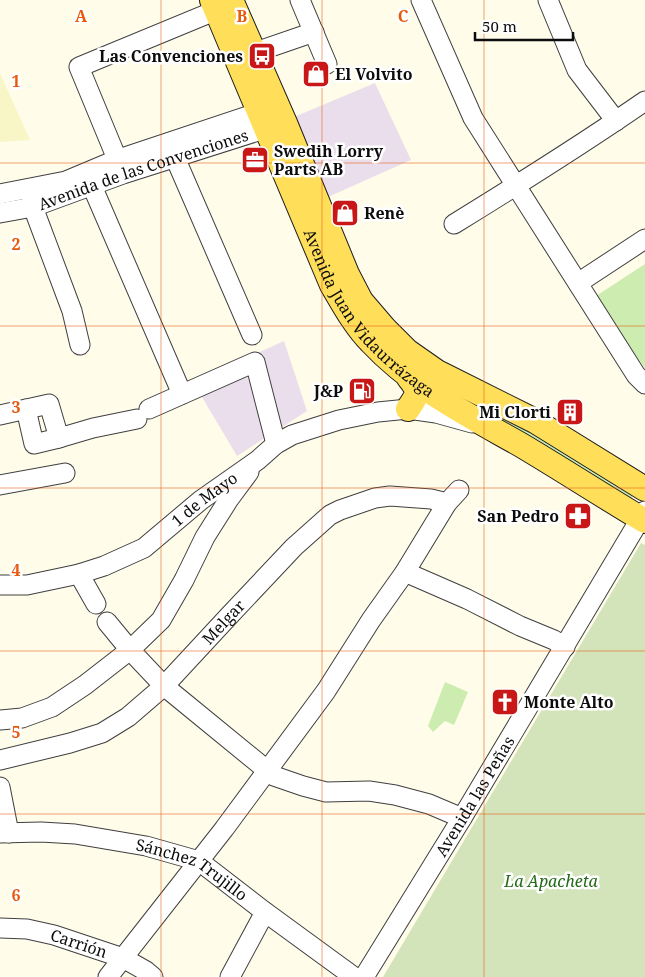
<svg xmlns="http://www.w3.org/2000/svg" width="645" height="977" font-family="'Noto Serif',serif">
<style>
.industrial{fill:#ebdeec}
.farmland{fill:#f8f6c7}
.green{fill:#cdedb0}
.cemetery{fill:#d3e3ba}
.lines{fill:none;stroke-linecap:round;stroke-linejoin:round}
.minor-casing{stroke:#3f3f3f;stroke-width:21}
.major-casing{stroke:#1d1d1d;stroke-width:26}
.minor{stroke:#fff;stroke-width:19}
.major{stroke:#ffdf5a;stroke-width:24}
.grid{fill:none;stroke:#e8590c;stroke-width:1;stroke-opacity:0.55}
.labels{text-anchor:middle;stroke-width:5;stroke-linejoin:round;paint-order:stroke}
.poi-label{font-size:16px;font-weight:bold;fill:#0c0c0c;stroke:#fff;text-anchor:end}
.street-label{font-size:16px;fill:#0c0c0c;stroke:#fff}
.park-label{font-size:16px;font-style:italic;fill:#236916;stroke:#fff}
.grid-label{font-size:16px;text-anchor:middle;font-weight:bold;fill:#e8590c;stroke:#fff;stroke-width:5;stroke-linejoin:round;paint-order:stroke}
</style>
<rect width="100%" height="100%" fill="#fffcea"/>
<!-- industrial -->
<g class="industrial">
<polygon points="375,83 411,160 328,197 294,117"/>
<polygon points="284,341 307,411 237,456 193,382"/>
</g>
<!-- farmland -->
<polygon class="farmland" points="0,73 30,140 0,142"/>
<!-- green -->
<g class="green">
<polygon points="645,264 645,368 631,349 596,296"/>
<polygon points="493,405 636,490 630,501 487,416"/>
<polygon points="445,682 468,692 454,725 445,721 433,732 428,726"/>
</g>
<!-- cemetery -->
<polygon class="cemetery" points="641,543 645,545 645,977 383,977"/>
<g class="lines">
<!-- minor casing -->
<g class="minor-casing">
<g id="minor">
<polyline points="300,0 327,64"/>
<polyline points="421,0 473,118 636,375 645,384"/>
<polyline points="548,0 577,70 616,121"/>
<polyline points="253,53 314,32"/>
<polyline points="170,146 252,335"/>
<polyline points="122,171 79,67 229,5"/>
<polyline points="92,186 182,394"/>
<polyline points="0,194 66,181 116,160 272,108"/>
<polyline points="31,194 33,207 72,311 80,345"/>
<path id="s1" d="M0 213 33 207 123 174 280 124"/>
<path d="M454 224C519 184 583 144 645 101"/>
<polyline points="578,283 645,239"/>
<polyline points="26,409 34,444 59,438"/>
<polyline points="149,409 255,362 276,444"/>
<polyline points="0,415 49,404 59,438 93,428 137,419"/>
<polyline points="0,485 65,473"/>
<polyline points="405,572 467,599 520,626 554,640 565,647"/>
<polyline points="79,574 96,604"/>
<path id="s2" d="M0 585H27L79 574 104 566 144 548 201 500 258 460 276 444 292 435 317 427 339 420 378 412 408 409 436 413 472 423"/>
<polyline points="107,622 130,650 164,686 274,776 303,786 326,792 369,791 395,795 429,804 462,818"/>
<polyline points="0,720 22,718 52,707 85,685 130,650 161,620 184,580 205,537 229,499 249,472"/>
<path id="s3" d="M0 760 70 743 102 733 128 717 164 686 228 617 294 547 330 515 340 510 375 498 390 496 431 499 447 503"/>
<polyline points="0,787 9,833"/>
<path id="s4" d="M0 833 41 832 75 834 146 846 199 861 265 912 354 977"/>
<path id="s5" d="M0 928 27 929 54 935 123 958 146 971 153 977"/>
<polyline points="108,977 224,829 326,691 371,620 405,572 447,503 459,490"/>
<polyline points="230,977 265,912"/>
<path id="s6" d="M364 977 462 818 645 511"/>
</g>
</g>
<!-- major casing -->
<g class="major-casing">
<g id="major">
<path id="s7" d="M212 0 332 285C344 305 355 326 371 342 413 387 468 415 521 445 563 470 603 496 645 521"/>
<polyline points="231,0 285,123 347,274 361,301 385,329 407,351 437,372 535,421 645,489"/>
<path d="M408 409C417 395 421 392 409 378"/>
</g>
</g>
<!-- minor -->
<use href="#minor" class="minor"/>
<!-- major -->
<use href="#major" class="major"/>
</g>
<!-- grid -->
<path class="grid" d="M161 0V977M322 0V977M484 0V977M0 163H645M0 326H645M0 488H645M0 651H645M0 814H645"/>
<!-- icons -->
<defs>
<g id="bus-square" transform="scale(1.4375)"><rect x="-9" y="-9" width="18" height="18" rx="4" fill="#c91717" stroke="#fff"/><path d="M-5-6H5V4H4V6H2V4H-2V6H-4V4H-5ZM-3.5-4V0h7V-4ZM-3.5 1.2v1.5H-2V1.2ZM2 1.2v1.5H3.5V1.2Z" fill="#fff"/></g>
<g id="shop-square" transform="scale(1.4375)"><rect x="-9" y="-9" width="18" height="18" rx="4" fill="#c91717" stroke="#fff"/><path d="M-5-2.5h2.3a2.7 3.5 0 0 1 5.4 0H5L5.5 6h-11ZM-1.5-2.5h3a1.5 2.3 0 0 0-3 0Z" fill="#fff"/></g>
<g id="office-square" transform="scale(1.4375)"><rect x="-9" y="-9" width="18" height="18" rx="4" fill="#c91717" stroke="#fff"/><path d="M-6-3h4V-5.5h4V-3h4V5H-6ZM-1-4.5V-3h2v-1.5ZM-6 0V1H6V0Z" fill="#fff"/></g>
<g id="fuel-square" transform="scale(1.4375)"><rect x="-9" y="-9" width="18" height="18" rx="4" fill="#c91717" stroke="#fff"/><path d="M-5.5-6h7V0h2V4h1.3V-2.5L3-4.5l.8-.8L6-3V5H2.5V1h-1V6h-7ZM-4.2-4.7v3.2H.2V-4.7Z" fill="#fff"/></g>
<g id="building-square" transform="scale(1.4375)"><rect x="-9" y="-9" width="18" height="18" rx="4" fill="#c91717" stroke="#fff"/><path d="M-4-6H4V6H1V3H-1V6H-4ZM-2.5-4.3h1.7v1.8h-1.7ZM.8-4.3h1.7v1.8H.8ZM-2.5-1h1.7V.8h-1.7ZM.8-1h1.7V.8H.8Z" fill="#fff"/></g>
<g id="pharmacy-square" transform="scale(1.4375)"><rect x="-9" y="-9" width="18" height="18" rx="4" fill="#c91717" stroke="#fff"/><path d="M-2-6h4v4h4v4h-4v4h-4v-4h-4v-4h4Z" fill="#fff"/></g>
<g id="church-square" transform="scale(1.4375)"><rect x="-9" y="-9" width="18" height="18" rx="4" fill="#c91717" stroke="#fff"/><path d="M-1.2-6h2.4v3.5h3.3v2.4h-3.3V6h-2.4V-.1h-3.3v-2.4h3.3Z" fill="#fff"/></g>
</defs>
<g fill-rule="evenodd">
<use href="#bus-square" x="262" y="56"/>
<use href="#shop-square" x="316" y="74"/>
<use href="#office-square" x="255" y="160"/>
<use href="#shop-square" x="345" y="213"/>
<use href="#fuel-square" x="362" y="391"/>
<use href="#building-square" x="570" y="412"/>
<use href="#pharmacy-square" x="578" y="516"/>
<use href="#church-square" x="505" y="702"/>
</g>
<g class="labels">
<!-- poi labels -->
<g class="poi-label">
<text x="243" y="62">Las Convenciones</text>
<text x="335" y="80" text-anchor="start">El Volvito</text>
<text x="274" y="157" text-anchor="start">Swedih Lorry<tspan x="274" dy="18">Parts AB</tspan></text>
<text x="364" y="219" text-anchor="start">Renè</text>
<text x="343" y="397">J&amp;P</text>
<text x="551" y="418">Mi Clorti</text>
<text x="559" y="522">San Pedro</text>
<text x="524" y="708" text-anchor="start">Monte Alto</text>
</g>
<!-- street labels -->
<g class="street-label">
<text dy="6" stroke="none"><textPath href="#s1" startOffset="150">Avenida de las Convenciones</textPath></text>
<text dy="6" stroke="none"><textPath href="#s7" startOffset="354">Avenida Juan Vidaurrázaga</textPath></text>
<text dy="6" stroke="none"><textPath href="#s2" startOffset="228">1 de Mayo</textPath></text>
<text dy="6" stroke="none"><textPath href="#s3" startOffset="271">Melgar</textPath></text>
<text dy="6" stroke="none"><textPath href="#s6" startOffset="212">Avenida las Peñas</textPath></text>
<text dy="6" stroke="none"><textPath href="#s4" startOffset="199">Sánchez Trujillo</textPath></text>
<text dy="6" stroke="none"><textPath href="#s5" startOffset="81">Carrión</textPath></text>
</g>
<!-- park labels -->
<g class="park-label">
<text x="551" y="887">La Apacheta</text>
</g>
</g>
<g class="grid-label">
<text x="81" y="22">A</text>
<text x="242" y="22">B</text>
<text x="403" y="22">C</text>
<text x="16" y="87">1</text>
<text x="16" y="250">2</text>
<text x="16" y="413">3</text>
<text x="16" y="576">4</text>
<text x="16" y="738">5</text>
<text x="16" y="901">6</text>
</g>
<!-- scale -->
<path d="M475 32v8h98v-8" fill="none" stroke="#0c0c0c" stroke-width="2.5"/>
<text x="482" y="32" font-size="15" fill="#0c0c0c" stroke="#ffffff" stroke-width="4" paint-order="stroke">50 m</text>
</svg>
